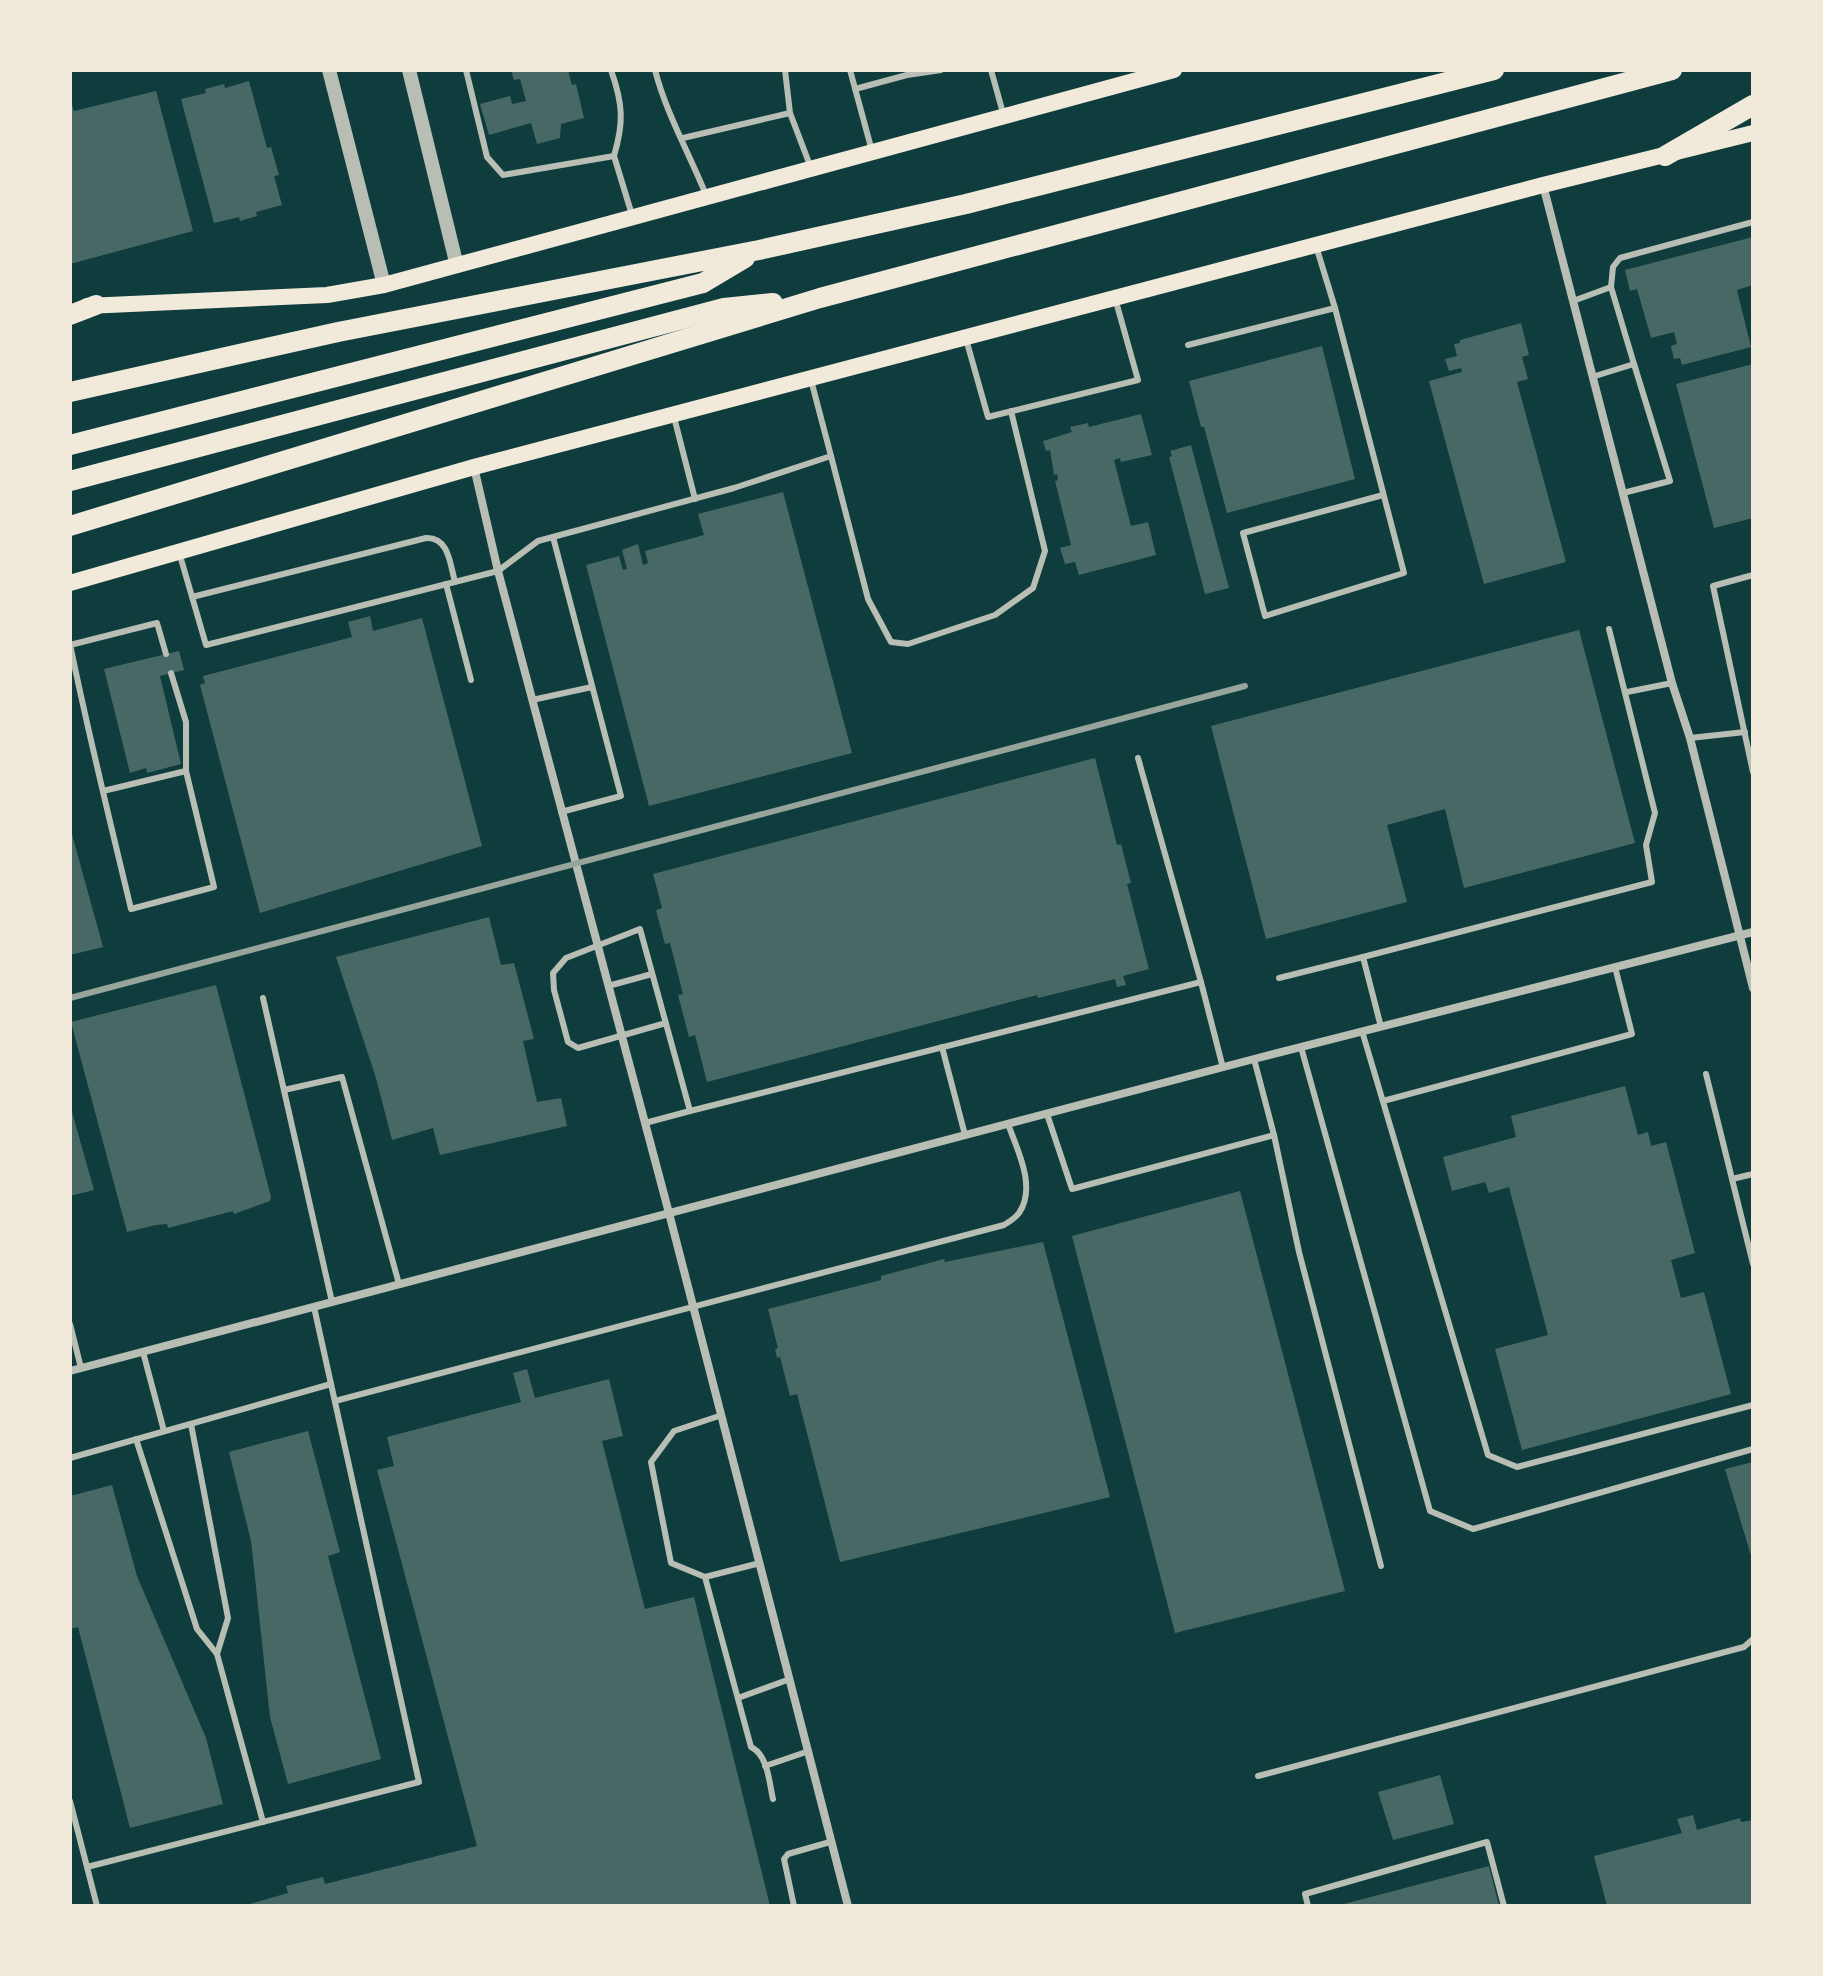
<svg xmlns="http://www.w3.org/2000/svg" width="1823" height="1976" font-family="Overpass,sans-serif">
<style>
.building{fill:#486865}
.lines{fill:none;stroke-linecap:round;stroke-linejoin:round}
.service{stroke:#b8beb3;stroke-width:6}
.minor{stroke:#b8beb3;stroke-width:8}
.tertiary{stroke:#b8beb3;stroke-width:14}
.secondary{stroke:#f1e9da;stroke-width:16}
.motorway{stroke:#f1e9da;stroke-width:20}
.rail{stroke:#97a49c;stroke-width:6}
</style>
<rect width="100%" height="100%" fill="#0f3d3e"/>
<!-- building -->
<g class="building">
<polygon points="511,70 568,70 572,85 576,84 584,118 561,124 560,138 537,144 531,123 489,135 480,104 510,96 512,104 526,101 520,79 514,80"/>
<polygon points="249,81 267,148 271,147 279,175 274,176 282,205 256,212 257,216 240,221 239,217 214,223 181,99 206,93 205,89 224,84 225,88"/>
<polygon points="156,91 193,231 70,264 70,98 74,111"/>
<polygon points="1753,237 1753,285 1737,290 1751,347 1682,365 1680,358 1674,359 1671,346 1677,344 1674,332 1651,338 1637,289 1630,291 1625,270"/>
<polygon points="1521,323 1529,355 1522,357 1528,379 1517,382 1566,562 1484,584 1429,381 1462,372 1461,368 1449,371 1445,359 1457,356 1454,344 1460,343 1460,340"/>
<polygon points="1322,346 1355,479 1227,513 1204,427 1201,427 1189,381"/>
<polygon points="1753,364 1753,518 1714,528 1676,384"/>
<polygon points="1141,414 1152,455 1121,462 1120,458 1114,460 1131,526 1148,522 1156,555 1079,575 1075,562 1065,564 1060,548 1071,545 1055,481 1058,480 1057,474 1054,475 1050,450 1046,451 1043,441 1072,432 1070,427 1088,423 1089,427"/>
<polygon points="1191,445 1229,588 1205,594 1169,457 1172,456 1170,451"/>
<polygon points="783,492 852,753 649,806 586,565 619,556 623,570 627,569 622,550 638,544 643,565 648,563 645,551 704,535 698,514"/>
<polygon points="370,616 373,631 422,618 482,846 260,913 200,685 205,683 203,676 352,637 348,622"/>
<polygon points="1579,630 1635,843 1464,888 1445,809 1387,825 1407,902 1266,939 1211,726"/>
<polygon points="179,651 184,670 160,676 181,764 147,773 146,768 130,773 104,669"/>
<polygon points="1095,758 1117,845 1121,844 1131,883 1127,884 1149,969 1123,976 1126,985 1117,987 1115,979 1038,998 1037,995 707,1082 695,1035 689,1037 678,995 683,994 670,943 665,944 656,910 662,908 653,874"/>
<polygon points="70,827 103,947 70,955"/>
<polygon points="489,917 501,965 514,963 534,1039 523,1041 537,1102 561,1098 567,1126 440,1155 433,1128 392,1140 376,1078 336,957"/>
<polygon points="216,985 271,1197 270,1201 234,1214 233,1211 168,1228 167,1224 156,1225 127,1232 71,1022"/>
<polygon points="1625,1086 1638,1135 1648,1132 1651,1146 1666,1142 1695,1253 1671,1260 1681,1298 1704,1292 1731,1394 1522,1450 1495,1349 1548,1335 1509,1187 1489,1193 1485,1182 1452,1191 1443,1157 1516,1137 1511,1116"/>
<polygon points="70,1105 94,1190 70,1196"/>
<polygon points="1240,1191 1345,1591 1175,1633 1072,1236"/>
<polygon points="1043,1242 1110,1497 840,1562 797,1394 790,1396 780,1357 777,1358 775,1349 778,1348 768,1309 881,1280 881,1276 944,1259 945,1262"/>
<polygon points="527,1369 535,1398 609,1379 623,1436 602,1441 645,1609 694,1597 770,1906 243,1906 288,1893 286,1886 323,1877 325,1884 477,1846 377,1470 394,1466 387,1437 521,1402 513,1373"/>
<polygon points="308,1431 340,1552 328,1556 381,1759 288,1784 270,1717 251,1541 229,1452"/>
<polygon points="1753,1462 1753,1559 1752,1559 1725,1469"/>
<polygon points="112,1485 137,1576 206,1738 223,1804 130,1828 78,1627 70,1629 70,1496"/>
<polygon points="1440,1775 1454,1824 1393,1840 1378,1792"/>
<polygon points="1693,1815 1697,1830 1740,1818 1741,1822 1753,1820 1753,1906 1607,1906 1594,1856 1682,1833 1677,1819"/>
<polygon points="1489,1866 1499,1906 1340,1906 1340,1905"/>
</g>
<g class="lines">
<!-- service -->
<g class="service">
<polyline points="466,70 487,157 503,175 614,156 632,215"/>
<path d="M611 70C623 104 624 122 614 156"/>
<path d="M655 70C666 113 689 153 706 195"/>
<polyline points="785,70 790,113"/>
<polyline points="850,70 872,151"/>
<polyline points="991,70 1003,113"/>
<polyline points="855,89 907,75 941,70"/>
<polyline points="683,138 790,113 811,168"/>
<polyline points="1573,301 1611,287 1613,267 1620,258 1753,222"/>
<polyline points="1335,308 1404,573 1265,616 1243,533 1383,495"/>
<polyline points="966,339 988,417 1138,380 1115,298"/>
<polyline points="1188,345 1335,308 1316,246"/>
<polyline points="1592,377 1634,364 1611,287"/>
<polyline points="674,417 695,499"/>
<polyline points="831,456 868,599 891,642 908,644 995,615 1033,588 1045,551 1011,411"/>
<polyline points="1623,493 1670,481 1634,364"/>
<polyline points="553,537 621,796 561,812"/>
<polyline points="179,552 206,645 498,571 538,541 734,488 831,456 811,380"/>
<polyline points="1753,575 1713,586 1753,772"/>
<polyline points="446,584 471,680"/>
<path d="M192 597 426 538C449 537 450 564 455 582"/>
<path d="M70 644C88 733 110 821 131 909L214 887 186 771 103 791"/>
<polyline points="70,645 157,623 166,654"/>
<polyline points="171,673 186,722 186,771"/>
<polyline points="1627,692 1672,683"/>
<polyline points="532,700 592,687"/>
<polyline points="1690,738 1745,732"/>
<polyline points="1138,758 1201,982"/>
<polyline points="1363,957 1652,882 1646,845 1655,813 1609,629"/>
<polyline points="1279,978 1363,957 1381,1027"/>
<polyline points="608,986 652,974"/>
<polyline points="263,998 332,1302"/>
<polyline points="666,1023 578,1048 568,1042 554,990 553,973 566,958 640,929 690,1111 1201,982 1223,1068"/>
<polyline points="1362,1031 1488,1455 1517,1467 1753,1405"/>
<polyline points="942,1047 965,1135"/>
<polyline points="1301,1047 1430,1511 1473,1529 1753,1449"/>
<polyline points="1254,1059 1274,1135"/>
<polyline points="1706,1074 1732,1179 1753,1174"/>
<polyline points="284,1090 342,1077 399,1284"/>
<polyline points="1383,1101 1632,1034 1615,967"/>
<polyline points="1047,1114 1072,1189 1274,1135 1299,1252 1381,1566"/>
<polyline points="645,1123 690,1111"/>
<polyline points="1732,1179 1753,1264"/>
<polyline points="70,1324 81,1368"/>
<polyline points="143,1352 164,1431"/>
<path d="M335 1401 1004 1225C1009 1222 1016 1217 1019 1213 1037 1187 1017 1149 1008 1124"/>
<path d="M722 1415 674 1431 651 1462 671 1563 705 1577 751 1747C768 1755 769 1782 773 1799"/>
<polyline points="136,1439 197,1629 217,1654 228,1618 191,1424"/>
<polyline points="70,1458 331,1384"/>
<polyline points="705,1577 760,1563"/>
<polyline points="217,1654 263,1822"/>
<polyline points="738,1698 790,1679"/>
<polyline points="765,1766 809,1751"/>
<polyline points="1258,1776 1744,1647 1753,1639"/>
<polyline points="70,1801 87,1867 419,1782 314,1307"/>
<polyline points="87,1867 97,1906"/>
<polyline points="794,1906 784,1859 788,1854 830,1842"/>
<polyline points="1308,1906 1305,1894 1487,1842 1504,1906"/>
</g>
<!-- minor -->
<g class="minor">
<polyline points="1543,185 1672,683 1690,738 1753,988"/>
<polyline points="474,467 498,571 669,1213 848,1906"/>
<polyline points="70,1371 1254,1059 1753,932"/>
</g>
<!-- tertiary -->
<g class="tertiary">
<polyline points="329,70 384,285"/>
<polyline points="409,70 457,266"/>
</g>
<!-- secondary -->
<g class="secondary">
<polyline points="87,306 327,295 384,285 1174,70"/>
<polyline points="70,583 474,467 1543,185 1753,133"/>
</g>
<!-- motorway -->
<g class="motorway">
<polyline points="1665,156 1753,105"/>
<polyline points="70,315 96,305"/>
<polyline points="70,392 338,332 759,250 966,204 1494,70"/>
<polyline points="70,445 703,283 745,258"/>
<polyline points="70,481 724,308 773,303"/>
<polyline points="70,526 820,298 1672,70"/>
</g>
<!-- rail -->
<polyline class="rail" points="70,998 1245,686"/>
</g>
<!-- border -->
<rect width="1823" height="1976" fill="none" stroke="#f1e9da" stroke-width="144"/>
</svg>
